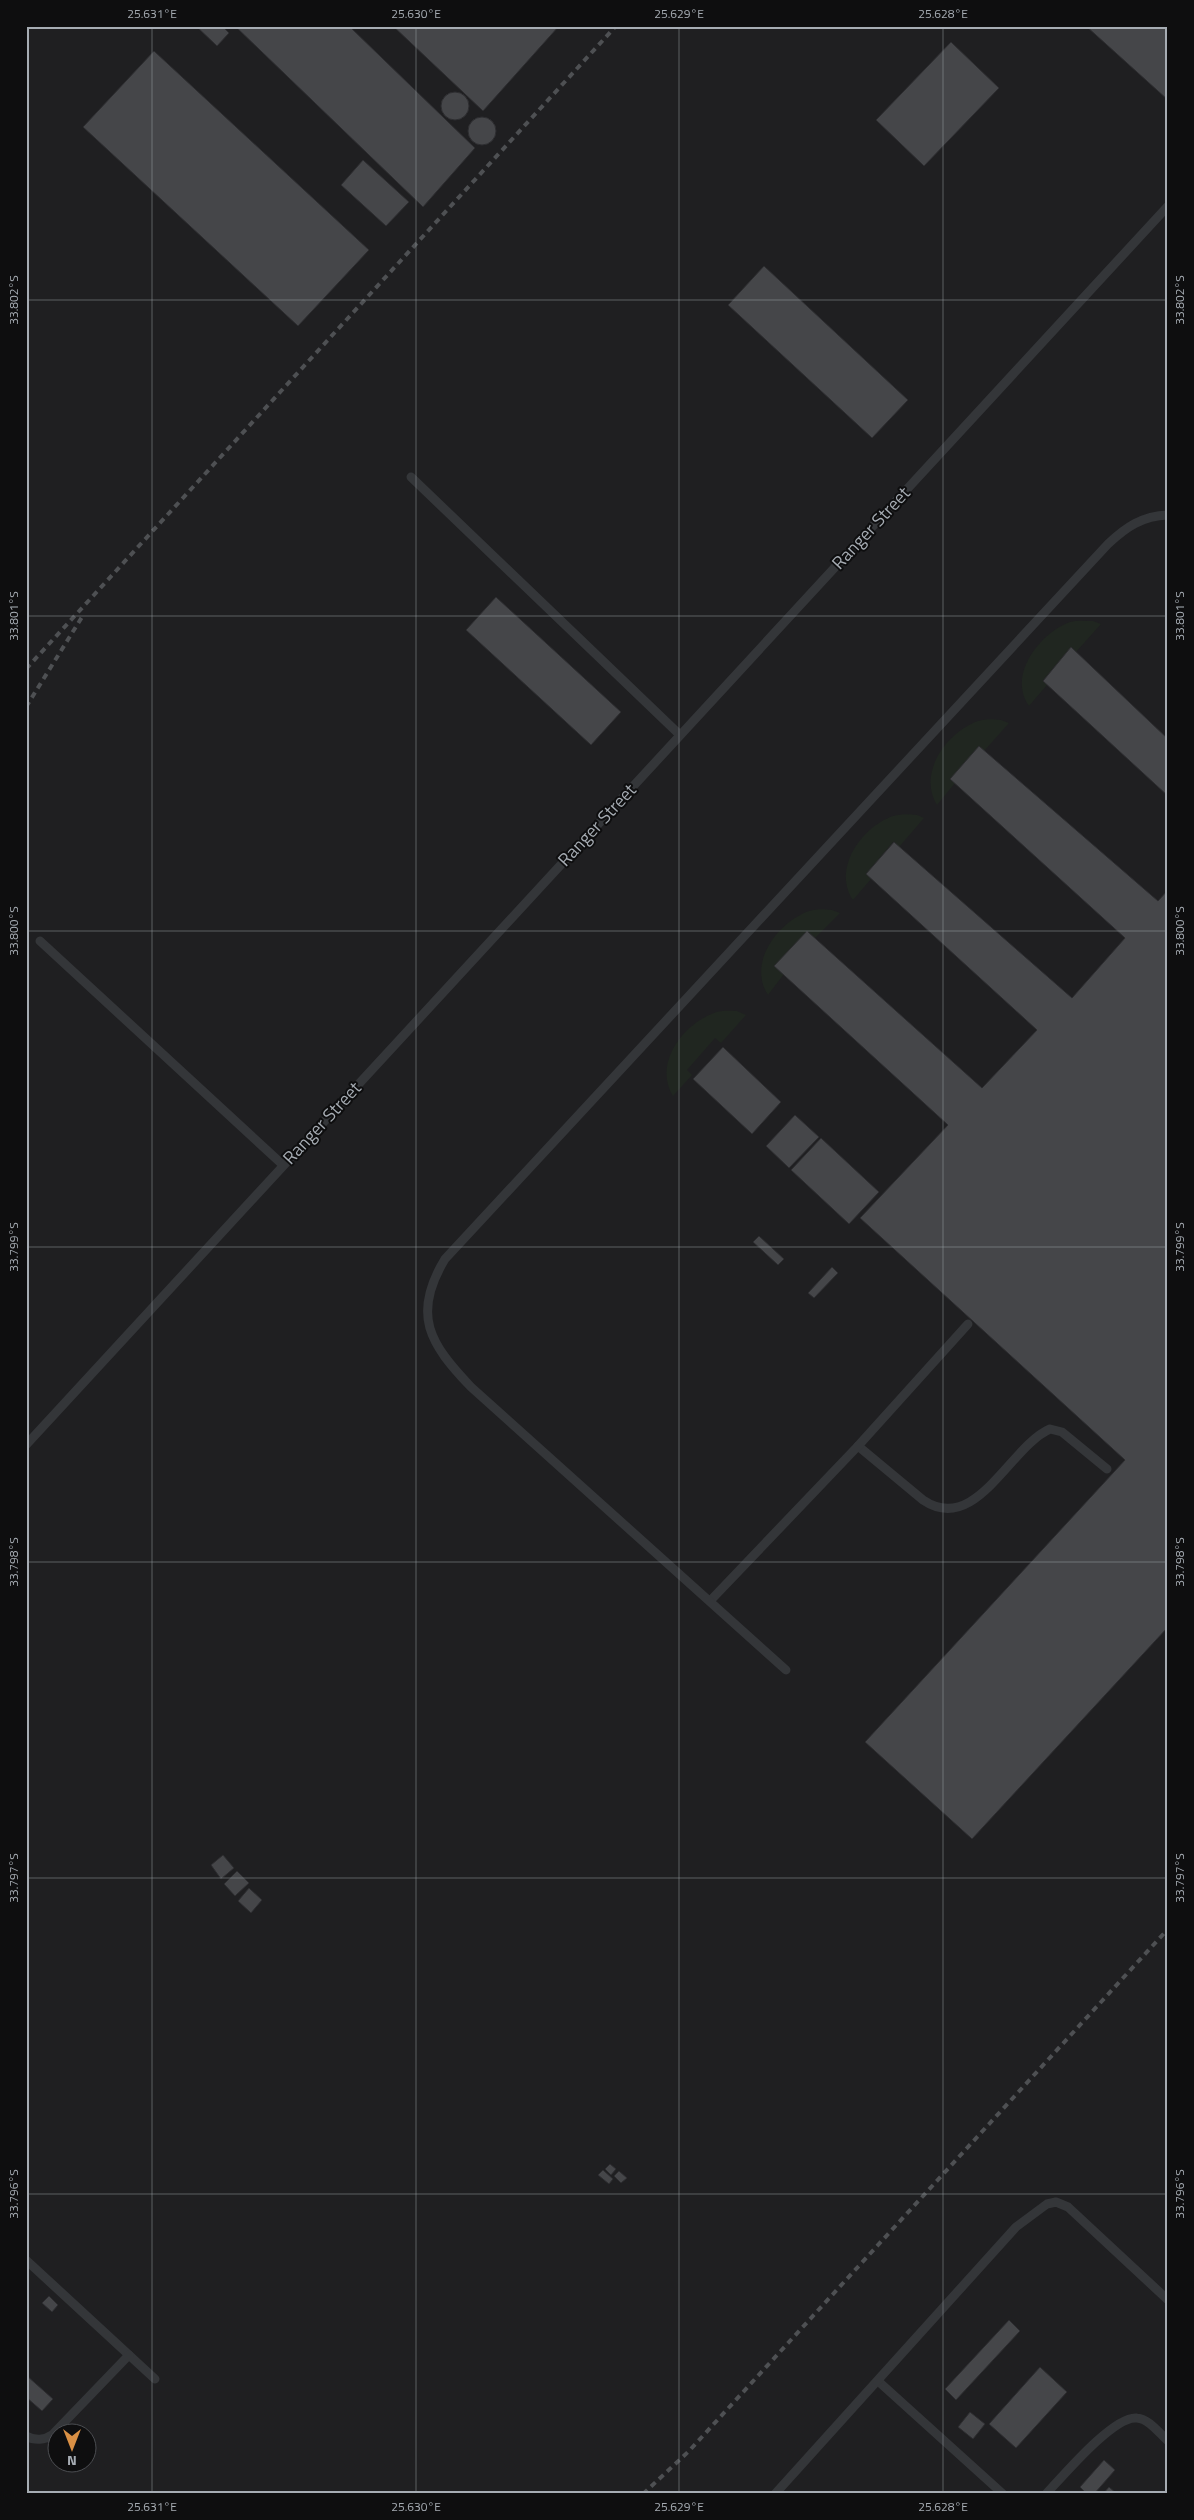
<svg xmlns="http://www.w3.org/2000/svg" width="1194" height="2520" font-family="'Titillium Web',sans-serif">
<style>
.built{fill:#1f1f21;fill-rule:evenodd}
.green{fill:#202620}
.building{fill:#454649;stroke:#2d2d30}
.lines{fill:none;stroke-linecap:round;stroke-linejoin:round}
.lane{stroke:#343639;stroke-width:9}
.rail{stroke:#4e5053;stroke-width:4;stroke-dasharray:6 5;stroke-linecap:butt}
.ticks{fill:none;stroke:#a6acb3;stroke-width:1;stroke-opacity:0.45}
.labels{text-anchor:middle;stroke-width:4;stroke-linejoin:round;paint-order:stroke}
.street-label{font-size:18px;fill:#a6acb3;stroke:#0e0e0f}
.neatline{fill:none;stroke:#a6acb3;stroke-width:2}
.ticks-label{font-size:12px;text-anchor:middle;fill:#a6acb3}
</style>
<rect width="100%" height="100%" fill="#131314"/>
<!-- built -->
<path class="built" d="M26 26H1168V2494H26ZM58 2432H88V2462H58Z"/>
<!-- green -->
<g class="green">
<path d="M1093 621 1101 624 1076 652 1071 647 1043 680 1047 685 1029 706C1007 675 1040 633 1070 622 1077 620 1086 621 1093 621Z"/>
<path d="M1001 720 1009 723 984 751 979 746 951 779 955 783 937 805C917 773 947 732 978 721 985 719 993 719 1001 720Z"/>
<path d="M917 815 924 818 899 847 893 842 866 874 871 879 853 900C832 868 862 827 893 816 901 814 909 814 917 815Z"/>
<path d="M832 910 840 913 815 938 807 931 784 974 768 995C747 963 778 922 809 911 816 909 824 909 832 910Z"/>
<path d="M737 1011 746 1015 721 1043 715 1038 687 1070 692 1075 673 1096C653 1064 683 1024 714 1013 721 1010 730 1011 737 1011Z"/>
</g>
<!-- building -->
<g class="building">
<polygon points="196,26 222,26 229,33 217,46"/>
<polygon points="235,26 349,26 475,148 423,207"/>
<polygon points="393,26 559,26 483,111"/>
<polygon points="1086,26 1168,26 1168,100"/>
<polygon points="951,42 999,88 924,166 876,120"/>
<polygon points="154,51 369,250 298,326 83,127"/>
<circle cx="455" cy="106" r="14"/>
<circle cx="482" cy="131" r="14"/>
<polygon points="363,160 409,202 386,226 341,185"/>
<polygon points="764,266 908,400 872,438 728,305"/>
<polygon points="496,597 621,712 591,745 466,630"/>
<polygon points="1071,647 1168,739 1168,796 1043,681"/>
<polygon points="979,746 1158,901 1168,890 1168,1627 972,1839 865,1742 1125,1460 860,1218 948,1125 774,966 807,931 982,1088 1037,1030 866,874 894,842 1072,998 1125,938 950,779"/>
<polygon points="723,1047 781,1102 752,1134 693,1079"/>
<polygon points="795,1115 819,1137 789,1168 766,1146"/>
<polygon points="821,1138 879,1192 849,1224 791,1170"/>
<polygon points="759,1236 784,1259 778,1265 753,1242"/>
<polygon points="832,1267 838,1273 814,1298 808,1293"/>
<polygon points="223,1855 234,1868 221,1879 211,1865"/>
<polygon points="237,1871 249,1883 235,1896 224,1884"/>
<polygon points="249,1888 262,1900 251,1913 238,1901"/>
<polygon points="610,2164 616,2169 611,2175 605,2169"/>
<polygon points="603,2170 613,2179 609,2184 598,2175"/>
<polygon points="619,2171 627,2178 621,2183 614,2176"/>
<polygon points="49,2296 58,2305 52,2312 42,2303"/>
<polygon points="1009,2320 1020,2331 956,2400 945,2389"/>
<polygon points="1040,2367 1067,2392 1016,2448 989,2424"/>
<polygon points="26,2375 53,2399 42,2411 26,2397"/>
<polygon points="970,2412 985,2424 973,2439 958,2427"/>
<polygon points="1104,2460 1115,2470 1094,2494 1087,2494 1080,2487"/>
<polygon points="1109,2487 1117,2494 1103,2494"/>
</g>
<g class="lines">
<!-- lane -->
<g class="lane">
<polyline points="411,477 680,735"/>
<polyline points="40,941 283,1165"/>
<polyline points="26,1445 1168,206"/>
<path d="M858 1446 923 1500C976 1536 1010 1446 1050 1429L1062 1432 1107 1469"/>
<polyline points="710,1601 858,1446 968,1324"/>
<path d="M786 1670 471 1387C430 1344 411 1315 445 1259L1108 544C1126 527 1142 516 1168 515"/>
<polyline points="26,2260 155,2379"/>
<polyline points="878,2381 1003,2494"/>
<path d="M26 2436C35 2441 45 2440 52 2435L129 2355"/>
<polyline points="775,2494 1016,2227 1047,2204 1056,2202 1068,2207 1168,2300"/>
<path d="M1046 2494C1063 2476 1114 2415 1137 2418 1149 2419 1159 2433 1168 2441"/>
</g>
<!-- rail -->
<g class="rail">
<polyline points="26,669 616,26"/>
<polyline points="26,707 82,617"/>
<polyline points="643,2494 689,2451 1168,1929"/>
</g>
</g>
<!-- ticks -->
<path class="ticks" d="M152 26V2494M416 26V2494M679 26V2494M943 26V2494M26 300H1168M26 616H1168M26 931H1168M26 1247H1168M26 1562H1168M26 1878H1168M26 2194H1168"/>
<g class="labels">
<!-- street labels -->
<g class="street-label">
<text transform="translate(871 528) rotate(-47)" y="6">Ranger Street</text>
<text transform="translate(597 825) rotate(-47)" y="6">Ranger Street</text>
<text transform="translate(322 1123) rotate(-47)" y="6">Ranger Street</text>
</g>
</g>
<!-- border -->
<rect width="1194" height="2520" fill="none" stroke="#0e0e0f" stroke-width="55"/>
<!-- north arrow -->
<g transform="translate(72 2448) rotate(180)"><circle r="24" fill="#0e0e0f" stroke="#4b4d51"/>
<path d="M0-4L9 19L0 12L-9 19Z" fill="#da9045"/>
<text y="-8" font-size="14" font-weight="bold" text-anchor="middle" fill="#a6acb3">N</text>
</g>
<rect x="28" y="28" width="1138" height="2464" class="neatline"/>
<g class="ticks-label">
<text x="152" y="18">25.631°E</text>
<text x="416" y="18">25.630°E</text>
<text x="679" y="18">25.629°E</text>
<text x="943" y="18">25.628°E</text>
<text transform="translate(1180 300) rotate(-90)" y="4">33.802°S</text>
<text transform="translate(14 300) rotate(-90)" y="4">33.802°S</text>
<text transform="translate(1180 616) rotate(-90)" y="4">33.801°S</text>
<text transform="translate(14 616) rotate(-90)" y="4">33.801°S</text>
<text transform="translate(14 931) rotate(-90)" y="4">33.800°S</text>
<text transform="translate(1180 931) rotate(-90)" y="4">33.800°S</text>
<text transform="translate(1180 1247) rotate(-90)" y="4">33.799°S</text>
<text transform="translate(14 1247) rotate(-90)" y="4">33.799°S</text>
<text transform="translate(14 1562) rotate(-90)" y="4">33.798°S</text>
<text transform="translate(1180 1562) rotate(-90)" y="4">33.798°S</text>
<text transform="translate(1180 1878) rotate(-90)" y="4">33.797°S</text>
<text transform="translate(14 1878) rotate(-90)" y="4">33.797°S</text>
<text transform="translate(14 2194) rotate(-90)" y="4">33.796°S</text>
<text transform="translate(1180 2194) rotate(-90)" y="4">33.796°S</text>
<text x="152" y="2511">25.631°E</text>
<text x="416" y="2511">25.630°E</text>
<text x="679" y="2511">25.629°E</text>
<text x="943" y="2511">25.628°E</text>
</g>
</svg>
